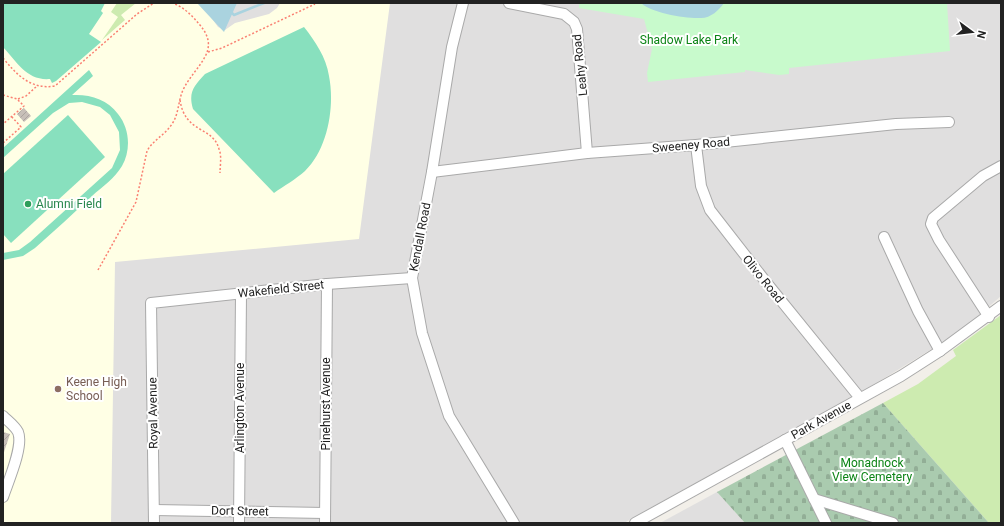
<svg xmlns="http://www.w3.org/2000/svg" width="1004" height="526" font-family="Roboto,sans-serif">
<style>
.residential{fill:#e0dfdf}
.education{fill:#ffffe5}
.grass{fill:#cdebb0}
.cemetery{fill:url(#cemetery-stones)}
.park{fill:#c8facc}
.pitch{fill:#88e0be}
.water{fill:#aad3df}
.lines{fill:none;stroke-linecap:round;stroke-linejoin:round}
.stream{stroke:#aad3df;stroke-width:2.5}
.building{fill:url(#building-hatch)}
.minor-casing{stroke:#a9a9a9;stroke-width:12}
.path{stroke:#fa8072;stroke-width:1.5;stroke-dasharray:2 2;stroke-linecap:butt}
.minor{stroke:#fff;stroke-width:10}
.leisure-dot{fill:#2e9e5b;stroke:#fff;stroke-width:1.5}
.education-dot{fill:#8d6e63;stroke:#fff;stroke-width:1.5}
.labels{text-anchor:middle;stroke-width:4;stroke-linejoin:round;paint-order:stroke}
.park-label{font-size:12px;fill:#0c8416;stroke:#fff}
.street-label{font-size:12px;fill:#222;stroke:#fff}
.leisure-label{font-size:12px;fill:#27864d;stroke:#fff;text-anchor:start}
.education-label{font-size:12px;fill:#785e54;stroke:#fff;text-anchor:start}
</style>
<defs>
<pattern id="cemetery-stones" width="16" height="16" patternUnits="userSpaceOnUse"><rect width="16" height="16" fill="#aacbaf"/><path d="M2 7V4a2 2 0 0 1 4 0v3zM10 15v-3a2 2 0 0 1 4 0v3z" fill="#92ae96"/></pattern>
<pattern id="building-hatch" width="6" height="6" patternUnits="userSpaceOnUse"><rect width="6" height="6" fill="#c7bfb8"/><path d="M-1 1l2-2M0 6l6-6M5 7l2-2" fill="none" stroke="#aba49e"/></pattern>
</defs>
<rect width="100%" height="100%" fill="#f2efe9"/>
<!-- residential -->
<g class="residential">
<polygon points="3,3 1001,3 1001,296 961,331 852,398 733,462 624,523 3,523"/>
<polygon points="717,492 745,523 660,523"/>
</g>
<!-- education -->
<polygon class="education" points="3,3 201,3 218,27 225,30 235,23 269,14 277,8 280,3 390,3 359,239 115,262 111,523 3,523"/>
<!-- grass -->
<g class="grass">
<polygon points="117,3 136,3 121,15 125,20 102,40 118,17 111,12"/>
<polygon points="1001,315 1001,523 989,523 883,403 918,384 956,356 953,350"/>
</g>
<!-- cemetery -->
<polygon class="cemetery" points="883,403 989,523 745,523 717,492"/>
<!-- park -->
<polygon class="park" points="579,3 947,3 950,51 789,68 789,74 779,75 745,70 745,72 648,82 647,73 652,49 644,19 579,8"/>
<!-- pitch -->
<g class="pitch">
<path d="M3 3H105L101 11 103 13 89 34 101 42 56 81 52 83 50 79C27 81 17 62 3 47Z"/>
<path d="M304 27C315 41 326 57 329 76 335 106 328 149 305 171 296 179 284 186 274 193L193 109C188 92 194 86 205 74Z"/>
<path d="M89 70 93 76 72 95C90 94 107 99 118 114 130 129 131 150 122 166 115 178 102 187 92 196 73 214 54 231 35 248L23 256 3 260V253L19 250 30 242 112 168 120 150 119 132 110 115 100 107 82 102 69 103 53 113 3 158V148Z"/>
<polygon points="68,115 105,157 11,243 3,234 3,174"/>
</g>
<!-- water -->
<g class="water">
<polygon points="197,3 237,3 224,32"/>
<path d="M641 3H724C719 10 711 18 701 18 687 19 651 13 641 3Z"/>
</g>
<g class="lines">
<!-- stream -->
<polyline class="stream" points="231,12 234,15 264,3"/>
</g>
<!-- building -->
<g class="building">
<polygon points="24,108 31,116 24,122 17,114"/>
<polygon points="3,432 10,434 3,455"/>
</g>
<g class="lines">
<!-- minor casing -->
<g class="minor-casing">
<g id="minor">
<polyline points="463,3 452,47 432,172 412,278 422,333 449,416 514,523"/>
<polyline points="509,3 564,14 574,22 577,29 587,153"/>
<polyline points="696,145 701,186 710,210 766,282 860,398"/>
<polyline points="432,172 587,153 696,145 896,124 949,122"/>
<polyline points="884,237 918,311 940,351"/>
<polyline points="989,317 939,240 931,224 933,218 983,176 1001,166"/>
<path d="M3 416C8 421 15 426 18 432 24 446 8 482 3 497"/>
<polyline points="785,440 826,523"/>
<polyline points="814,499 893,523"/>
<polyline points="154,510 325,513"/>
<polyline points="154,523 151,303 327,284 412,278"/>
<polyline points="239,523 241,294"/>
<polyline points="325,523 327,284"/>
<polyline points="635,523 901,376 940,351 1001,306"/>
</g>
</g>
<!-- path -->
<g class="path">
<polyline points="208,52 222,48 315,4"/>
<path d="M3 58C17 75 31 90 55 86L137 14 154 3"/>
<polyline points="3,95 17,99 24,106 3,124"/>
<polyline points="18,99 26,96 37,86"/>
<path d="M180 100C185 134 213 126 219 149 222 156 220 166 220 173"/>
<polyline points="3,143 21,127 12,117"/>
<path d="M98 270 136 202 147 151C153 140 165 135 172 124 179 114 178 101 183 90 195 65 223 51 199 24 192 15 183 7 173 3"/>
</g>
<!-- minor -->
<use href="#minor" class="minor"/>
</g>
<!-- markers -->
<circle class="leisure-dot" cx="28" cy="204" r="4"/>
<circle class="education-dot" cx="58" cy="389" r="4"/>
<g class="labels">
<!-- park labels -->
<g class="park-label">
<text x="689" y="44">Shadow Lake Park</text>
<text x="872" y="467">Monadnock<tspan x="872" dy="14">View Cemetery</tspan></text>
</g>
<!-- street labels -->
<g class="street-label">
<text transform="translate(580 65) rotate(-96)" y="4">Leahy Road</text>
<text transform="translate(691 145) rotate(-5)" y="4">Sweeney Road</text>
<text transform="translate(420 237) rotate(-79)" y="4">Kendall Road</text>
<text transform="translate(763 279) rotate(51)" y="4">Olivo Road</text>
<text transform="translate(281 289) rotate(-6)" y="4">Wakefield Street</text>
<text transform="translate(326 404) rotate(-90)" y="4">Pinehurst Avenue</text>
<text transform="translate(240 408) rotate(-90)" y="4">Arlington Avenue</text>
<text transform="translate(153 413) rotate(-91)" y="4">Royal Avenue</text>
<text transform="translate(821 420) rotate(-29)" y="4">Park Avenue</text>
<text transform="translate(240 511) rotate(1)" y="4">Dort Street</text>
</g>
<!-- leisure labels -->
<g class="leisure-label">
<text x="36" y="208">Alumni Field</text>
</g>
<!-- education labels -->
<g class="education-label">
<text x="66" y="386">Keene High<tspan x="66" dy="14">School</tspan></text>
</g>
</g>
<!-- border -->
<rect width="1004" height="526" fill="none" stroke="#222222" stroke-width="8"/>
<!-- north arrow -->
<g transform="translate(972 32) rotate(105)" stroke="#ffffff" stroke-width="3" paint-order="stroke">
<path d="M0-3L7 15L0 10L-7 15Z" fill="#222222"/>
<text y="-6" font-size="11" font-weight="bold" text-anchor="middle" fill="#222222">N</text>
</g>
</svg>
